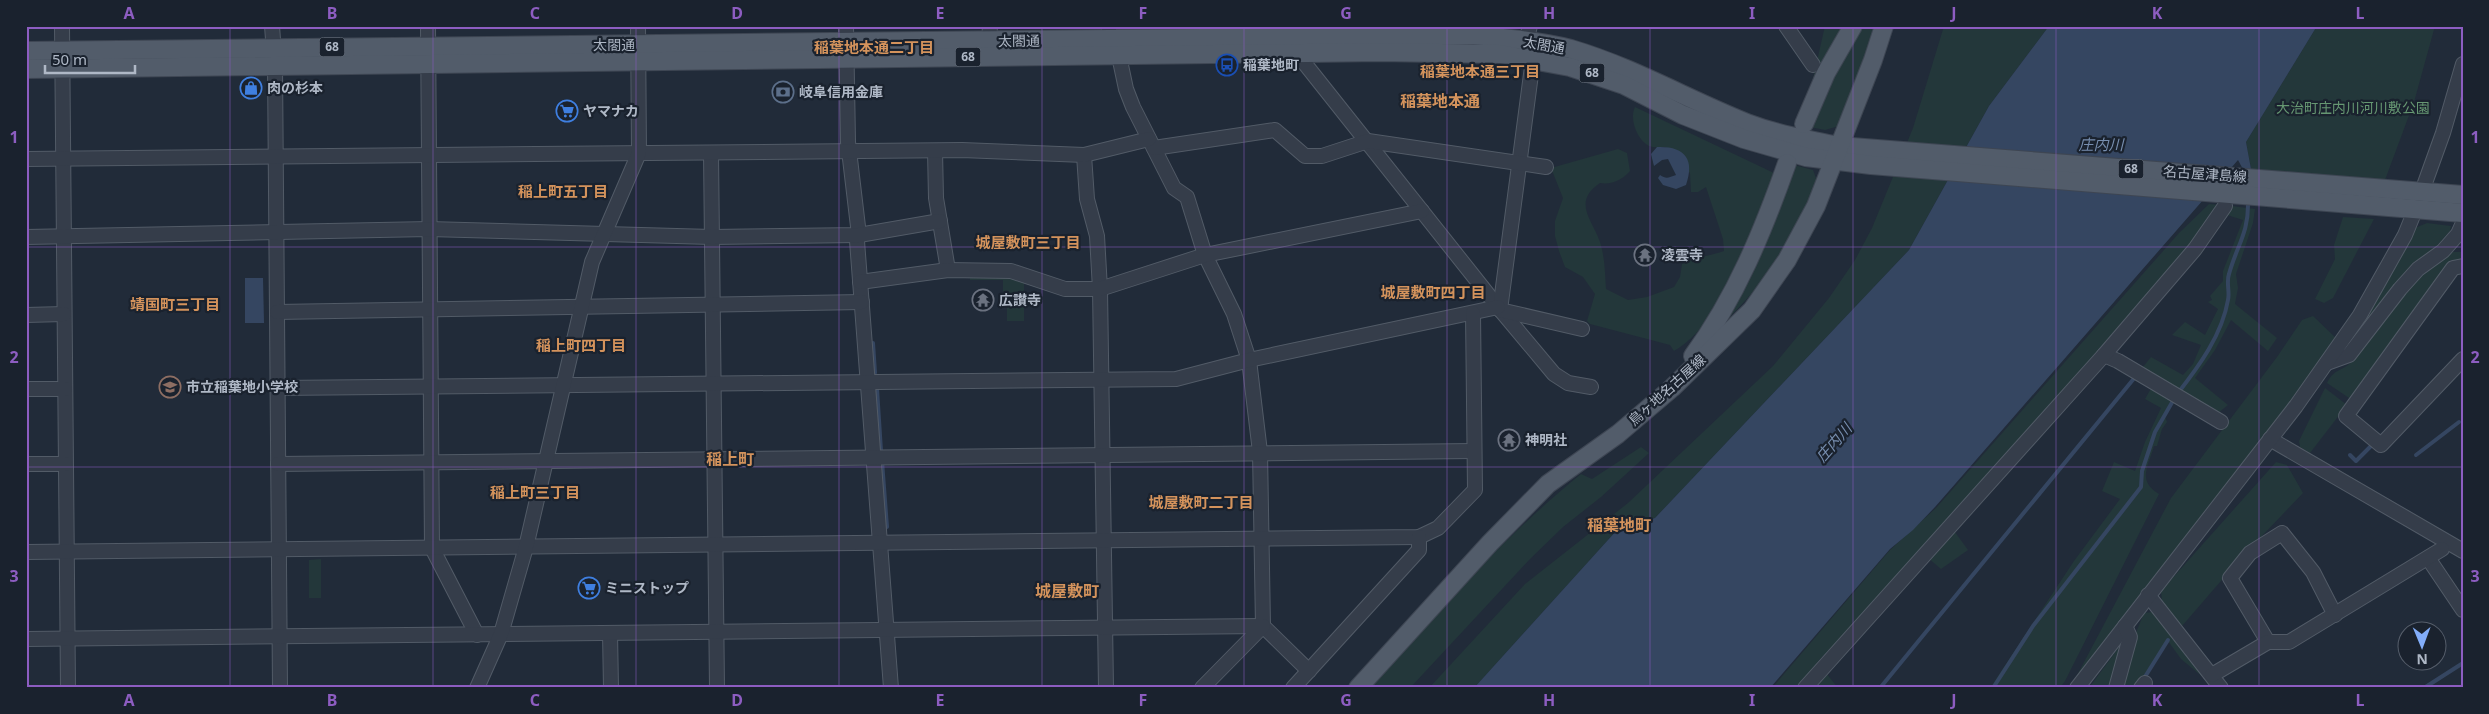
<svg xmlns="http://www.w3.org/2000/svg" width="2489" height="714" font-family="'Noto Sans','Noto Sans JP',sans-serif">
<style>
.green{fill:#23373a}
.water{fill:#354661}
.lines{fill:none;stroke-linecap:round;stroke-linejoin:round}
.stream{stroke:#354661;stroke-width:4}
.minor-casing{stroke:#525b67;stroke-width:16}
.major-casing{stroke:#3e4653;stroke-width:20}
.minor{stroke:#353d4a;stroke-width:14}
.major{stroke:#525c6a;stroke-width:18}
.grid{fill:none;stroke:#8d5dc1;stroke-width:1;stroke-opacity:0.55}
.labels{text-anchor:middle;stroke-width:4.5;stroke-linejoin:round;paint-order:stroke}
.shield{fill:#1a222e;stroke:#828b98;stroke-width:1}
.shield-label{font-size:12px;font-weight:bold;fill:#afb8c6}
.street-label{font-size:14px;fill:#afb8c6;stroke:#1a222e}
.poi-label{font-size:14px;font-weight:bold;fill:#afb8c6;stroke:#1a222e;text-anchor:start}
.park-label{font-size:14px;fill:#669772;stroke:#1a222e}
.neighbourhood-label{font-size:15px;font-weight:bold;fill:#d4935c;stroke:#1a222e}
.water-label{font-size:15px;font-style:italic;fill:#778eaf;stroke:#1a222e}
.quarter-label{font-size:16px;font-weight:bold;fill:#d4935c;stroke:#1a222e}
.neatline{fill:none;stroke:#8d5dc1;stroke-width:2}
.grid-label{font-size:16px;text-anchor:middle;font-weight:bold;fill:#8d5dc1}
</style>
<rect width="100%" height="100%" fill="#212b39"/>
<!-- green -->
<g class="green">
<polygon points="1825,26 1844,26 1798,123 1795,122 1811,87"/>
<polygon points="1860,26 1877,26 1839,126 1825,130 1810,127 1831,75"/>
<polygon points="1944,26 2049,26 1989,106 1909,250 1655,518 1617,530 1474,688 1429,688 1525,584 1628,503 1773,366 1829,298 1855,260 1872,228 1913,128"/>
<polygon points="2317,26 2435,26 2414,102 2385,180 2251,169 2246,142"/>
<path d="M1635 107 1774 173 1772 185C1751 235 1723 323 1674 351L1670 345 1590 324 1587 321 1595 294 1583 277 1565 267 1559 251 1555 236V221L1563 198 1551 168 1618 149 1627 153 1630 171C1622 180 1612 185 1600 183 1572 202 1592 219 1600 242 1605 257 1605 274 1606 289L1628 300 1647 297 1674 287 1680 277 1682 264C1695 257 1710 256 1724 251L1723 239 1706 187 1698 192H1691L1690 173 1665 147C1661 147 1654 148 1649 146 1637 140 1629 119 1635 107Z"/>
<path d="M1794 165 1813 170 1817 181C1795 240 1767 282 1721 325L1742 292 1763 250Z"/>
<polygon points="2209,204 2221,205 2199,237 1877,601 1820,659 1798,688 1772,688 1890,550 1936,508 2179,233"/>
<polygon points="2232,206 2255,209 2253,223 2236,274 2238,288 2235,304 2277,338 2268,351 2231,320 2215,350 2195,378 2228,405 2218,413 2143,372 2143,367 2151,357 2183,375 2193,364 2201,345 2172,335 2185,322 2205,335 2218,309 2208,302 2212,300 2210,296 2223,281 2223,271 2243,220 2227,215"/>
<polygon points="2343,217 2374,219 2333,298 2324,303 2315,299 2335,259 2334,245"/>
<polygon points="2427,223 2451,226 2450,231 2348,344 2415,228"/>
<path d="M2453 252H2463V261L2451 260 2352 400 2327 383C2334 368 2344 371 2352 361 2374 331 2416 261 2453 252Z"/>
<polygon points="970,274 1024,279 1024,321 1007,321 1007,303 1003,303 1003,280 970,280"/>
<polygon points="2313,316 2337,339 2302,391 2074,681 2171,498 2277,357 2302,320"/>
<path d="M2153 385 2175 400 2165 417 2167 422 2162 429 2157 446H2154C2148 467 2137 481 2159 494L2065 681 2060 688H1990L2074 561 2120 499 2102 491 2114 462 2135 471 2145 442 2161 408 2145 399Z"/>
<polygon points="2325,388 2347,405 2310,453 2300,447 2299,441"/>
<path d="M1641 447 1649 453 1601 497 1563 527 1529 560 1410 688H1370C1436 614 1503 537 1581 474L1592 479Z"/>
<polygon points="2276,462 2287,465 2303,493 2260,538 2263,543 2246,552 2182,626 2162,602 2161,591"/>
<polygon points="1952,528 1968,550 1941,569 1927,557"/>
<polygon points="321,559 321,598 309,598 309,560"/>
<polygon points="2152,612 2159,615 2215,687 2181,659 2168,641 2137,688 2120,688 2133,640 2144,613"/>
<polygon points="2125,639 2113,688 2089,688"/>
<polygon points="1826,673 1838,688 1809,688"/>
</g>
<!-- water -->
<g class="water">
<polygon points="2049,26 2317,26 2246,142 2251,169 2245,173 2238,160 1935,507 1913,530 1890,549 1770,688 1474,688 1617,530 1655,518 1909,250 1989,106"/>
<path d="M1657 147C1685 146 1695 159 1686 185L1676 189 1663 185 1658 178 1660 175C1667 180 1669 177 1676 175L1668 159 1662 160 1654 166 1651 154Z"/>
<polygon points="245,278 263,278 264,323 245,323"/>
</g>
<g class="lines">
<!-- stream -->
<g class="stream">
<polyline points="873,343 875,373"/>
<polyline points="877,389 881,451"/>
<path d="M2178 393C2199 366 2222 335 2228 300 2230 292 2226 282 2229 274 2237 245 2249 233 2248 201"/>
<polyline points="2350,455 2356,461 2373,444"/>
<polyline points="2416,455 2459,422"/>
<polyline points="882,461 887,527"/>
<polyline points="2143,680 2168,640"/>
<polyline points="1880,688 2136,376"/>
<polyline points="1993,688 2033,626 2141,487 2142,471 2155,432 2174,399"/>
<polyline points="2424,688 2463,663"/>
</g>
<!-- minor casing -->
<g class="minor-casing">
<g id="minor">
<polyline points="62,26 68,688"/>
<polyline points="272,26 275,66 280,688"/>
<polyline points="428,26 432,548 477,635"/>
<polyline points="846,26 848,142 859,235 857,241 891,688"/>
<polyline points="1109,26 1109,39"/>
<polyline points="1288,26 1288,37 1298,55 1498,307 1554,374 1568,383 1591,387"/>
<polyline points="1786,26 1813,65"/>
<polyline points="989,41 990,26"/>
<polyline points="1526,41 1530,26"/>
<polyline points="1119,56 1126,89 1133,107 1174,188 1187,197 1205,255 1234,314 1249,360 1260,452 1263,626 1309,671"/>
<polyline points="1533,59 1500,310 1582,329"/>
<polyline points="1154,148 1275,130 1305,156 1322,156 1368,141 1546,167"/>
<polyline points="935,151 936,198 948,270"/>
<polyline points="711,153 717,688"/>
<polyline points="1084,155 1087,199 1097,236 1100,289 1106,688"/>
<polyline points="26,159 962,150 1084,155 1149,139"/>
<polyline points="26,237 429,229 712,237 859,235 940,221"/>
<polyline points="2463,266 2453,268 2346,416 2381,445 2463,359"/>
<polyline points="860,282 948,270 1011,271 1065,289 1100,289 1205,255 1422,211"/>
<polyline points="277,312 862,302"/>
<polyline points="26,315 64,314"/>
<polyline points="2104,355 2118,361 2221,422"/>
<polyline points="2327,363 2349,355 2400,289 2418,269 2443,251 2458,234 2463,223"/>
<polyline points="277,388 1176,379 1249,360 1498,307"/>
<polyline points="26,389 65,389"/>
<polyline points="2270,439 2463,551"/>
<polyline points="26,464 65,464"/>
<polyline points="278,464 1474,451"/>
<polyline points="26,552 1419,537 1438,528 1475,490 1473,313"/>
<polyline points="2428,558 2463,610"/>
<polyline points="2148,595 2221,688"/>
<polyline points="610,633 611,688"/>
<polyline points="26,639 1263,626 1202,688"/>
<polyline points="2268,642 2230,578 2250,553 2282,533 2313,572 2335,615"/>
<polyline points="2212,675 2268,642 2289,642 2442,549"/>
<polyline points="477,688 501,634 526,547 592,262 639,153 638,26"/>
<polyline points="1293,688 1419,550 1419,537"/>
<polyline points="1805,688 2104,355 2195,249 2225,206"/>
<polyline points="2077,688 2296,406 2360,315 2405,235 2416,208 2443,133 2463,64"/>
<polyline points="2116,688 2130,637 2125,626"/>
<polyline points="2141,688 2145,683"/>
</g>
</g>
<!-- major casing -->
<g class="major-casing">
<g id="major">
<path d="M26 51 1472 35C1505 38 1539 41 1571 49 1632 67 1687 99 1747 123 1776 134 1808 140 1839 146L2463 195"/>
<polyline points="26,69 1380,52 1500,54 1570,67 1624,85 1683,115 1744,139 1806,157 1871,165 2463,213"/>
<polyline points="1804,124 1826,73 1853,26"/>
<path d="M1693 356C1736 297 1763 231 1787 163"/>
<polyline points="1358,688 1490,543 1548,484 1618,434 1672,388 1752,310 1787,260 1816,206 1873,60 1884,26"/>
</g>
</g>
<!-- minor -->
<use href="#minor" class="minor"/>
<!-- major -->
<use href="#major" class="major"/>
</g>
<!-- grid -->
<path class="grid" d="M230 26V688M433 26V688M636 26V688M839 26V688M1042 26V688M1244 26V688M1447 26V688M1650 26V688M1853 26V688M2056 26V688M2259 26V688M26 247H2463M26 467H2463"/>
<!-- icons -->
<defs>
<g id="bus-ring" transform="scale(1.125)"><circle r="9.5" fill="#1a222e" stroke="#1a4fb4" stroke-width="1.5"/><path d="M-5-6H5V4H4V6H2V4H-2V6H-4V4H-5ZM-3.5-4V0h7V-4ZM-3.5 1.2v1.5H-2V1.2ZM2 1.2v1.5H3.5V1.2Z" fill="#1a4fb4"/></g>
<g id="shop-ring" transform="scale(1.125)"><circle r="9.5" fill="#1a222e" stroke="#3f7fe0" stroke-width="1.5"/><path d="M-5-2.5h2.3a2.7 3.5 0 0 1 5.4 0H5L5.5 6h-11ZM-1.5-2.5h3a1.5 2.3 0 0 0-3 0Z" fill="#3f7fe0"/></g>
<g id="bank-ring" transform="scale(1.125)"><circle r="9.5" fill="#1a222e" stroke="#5c6f8a" stroke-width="1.5"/><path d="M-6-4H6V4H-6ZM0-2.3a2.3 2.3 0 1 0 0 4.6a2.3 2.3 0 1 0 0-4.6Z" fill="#5c6f8a"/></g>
<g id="supermarket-ring" transform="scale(1.125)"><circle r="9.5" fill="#1a222e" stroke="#3f7fe0" stroke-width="1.5"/><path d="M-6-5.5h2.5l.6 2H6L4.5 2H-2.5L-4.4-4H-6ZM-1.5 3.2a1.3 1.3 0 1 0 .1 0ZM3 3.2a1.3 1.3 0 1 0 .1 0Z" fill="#3f7fe0"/></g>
<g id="temple-ring" transform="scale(1.125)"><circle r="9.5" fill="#1a222e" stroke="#6b7280" stroke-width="1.5"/><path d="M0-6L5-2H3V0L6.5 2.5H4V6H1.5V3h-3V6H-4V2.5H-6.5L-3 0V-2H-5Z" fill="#6b7280"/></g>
<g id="school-ring" transform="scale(1.125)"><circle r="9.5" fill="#1a222e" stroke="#8d6e63" stroke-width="1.5"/><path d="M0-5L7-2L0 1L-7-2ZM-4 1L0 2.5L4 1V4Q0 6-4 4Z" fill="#8d6e63"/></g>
</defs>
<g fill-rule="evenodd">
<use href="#bus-ring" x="1227" y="65"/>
<use href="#shop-ring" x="251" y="88"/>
<use href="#bank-ring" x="783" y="92"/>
<use href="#supermarket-ring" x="567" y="111"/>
<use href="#temple-ring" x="1645" y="255"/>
<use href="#temple-ring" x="983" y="300"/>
<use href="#school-ring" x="170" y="387"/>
<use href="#temple-ring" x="1509" y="440"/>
<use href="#supermarket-ring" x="589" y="588"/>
</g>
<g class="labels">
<!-- shield labels -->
<g class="shield">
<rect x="319.5" y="37.5" width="25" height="19" rx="4"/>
<rect x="955.5" y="47.5" width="25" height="19" rx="4"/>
<rect x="1579.5" y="63.5" width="25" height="19" rx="4"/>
<rect x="2118.5" y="159.5" width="25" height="19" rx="4"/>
</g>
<g class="shield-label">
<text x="332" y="51">68</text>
<text x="968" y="61">68</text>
<text x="1592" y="77">68</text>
<text x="2131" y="173">68</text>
</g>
<!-- street labels -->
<g class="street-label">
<text transform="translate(1019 41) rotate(-1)" y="5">太閤通</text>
<text x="614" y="50">太閤通</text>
<text transform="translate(1544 45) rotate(10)" y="5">太閤通</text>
<text transform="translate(2205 174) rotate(4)" y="5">名古屋津島線</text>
<text transform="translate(1667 390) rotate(-42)" y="5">鳥ヶ地名古屋線</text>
</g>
<!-- poi labels -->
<g class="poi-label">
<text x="1243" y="70">稲葉地町</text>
<text x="267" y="93">肉の杉本</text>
<text x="799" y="97">岐阜信用金庫</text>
<text x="583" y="116">ヤマナカ</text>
<text x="1661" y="260">凌雲寺</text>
<text x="999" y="305">広讃寺</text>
<text x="186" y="392">市立稲葉地小学校</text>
<text x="1525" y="445">神明社</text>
<text x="605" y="593">ミニストップ</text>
</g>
<!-- park labels -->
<g class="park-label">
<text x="2353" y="113">大治町庄内川河川敷公園</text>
</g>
<!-- neighbourhood labels -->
<g class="neighbourhood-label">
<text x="874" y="53">稲葉地本通二丁目</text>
<text x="1480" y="77">稲葉地本通三丁目</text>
<text x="563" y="197">稲上町五丁目</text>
<text x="1028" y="248">城屋敷町三丁目</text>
<text x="1433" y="298">城屋敷町四丁目</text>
<text x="175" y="310">靖国町三丁目</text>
<text x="581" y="351">稲上町四丁目</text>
<text x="535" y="498">稲上町三丁目</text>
<text x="1201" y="508">城屋敷町二丁目</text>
</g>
<!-- water labels -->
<g class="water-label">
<text x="2101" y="150">庄内川</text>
<text transform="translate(1834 443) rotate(-49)" y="5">庄内川</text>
</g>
<!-- quarter labels -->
<g class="quarter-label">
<text x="1440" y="107">稲葉地本通</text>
<text x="730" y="465">稲上町</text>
<text x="1619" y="531">稲葉地町</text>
<text x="1067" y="597">城屋敷町</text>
</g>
</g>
<!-- border -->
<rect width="2489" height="714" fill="none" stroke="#1a222e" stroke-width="55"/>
<!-- north arrow -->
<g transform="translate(2422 646) rotate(179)"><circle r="24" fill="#1a222e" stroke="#565e6b"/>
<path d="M0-4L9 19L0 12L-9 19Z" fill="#82adf9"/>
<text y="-8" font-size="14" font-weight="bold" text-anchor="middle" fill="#afb8c6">N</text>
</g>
<!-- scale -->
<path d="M45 65v8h90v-8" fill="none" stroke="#afb8c6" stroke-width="2.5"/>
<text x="52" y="65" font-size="15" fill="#afb8c6" stroke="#1a222e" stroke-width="4" paint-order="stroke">50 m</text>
<rect x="28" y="28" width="2434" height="658" class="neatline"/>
<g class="grid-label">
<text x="129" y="19">A</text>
<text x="332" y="19">B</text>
<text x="535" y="19">C</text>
<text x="737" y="19">D</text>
<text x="940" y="19">E</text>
<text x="1143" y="19">F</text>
<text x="1346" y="19">G</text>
<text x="1549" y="19">H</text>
<text x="1752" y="19">I</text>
<text x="1954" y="19">J</text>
<text x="2157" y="19">K</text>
<text x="2360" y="19">L</text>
<text x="14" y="143">1</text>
<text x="2475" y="143">1</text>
<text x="14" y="363">2</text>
<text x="2475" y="363">2</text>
<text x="14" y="582">3</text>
<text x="2475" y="582">3</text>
<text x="129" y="706">A</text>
<text x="332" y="706">B</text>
<text x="535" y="706">C</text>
<text x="737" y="706">D</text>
<text x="940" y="706">E</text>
<text x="1143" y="706">F</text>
<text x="1346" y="706">G</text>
<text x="1549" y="706">H</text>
<text x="1752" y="706">I</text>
<text x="1954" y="706">J</text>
<text x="2157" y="706">K</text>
<text x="2360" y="706">L</text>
</g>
</svg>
